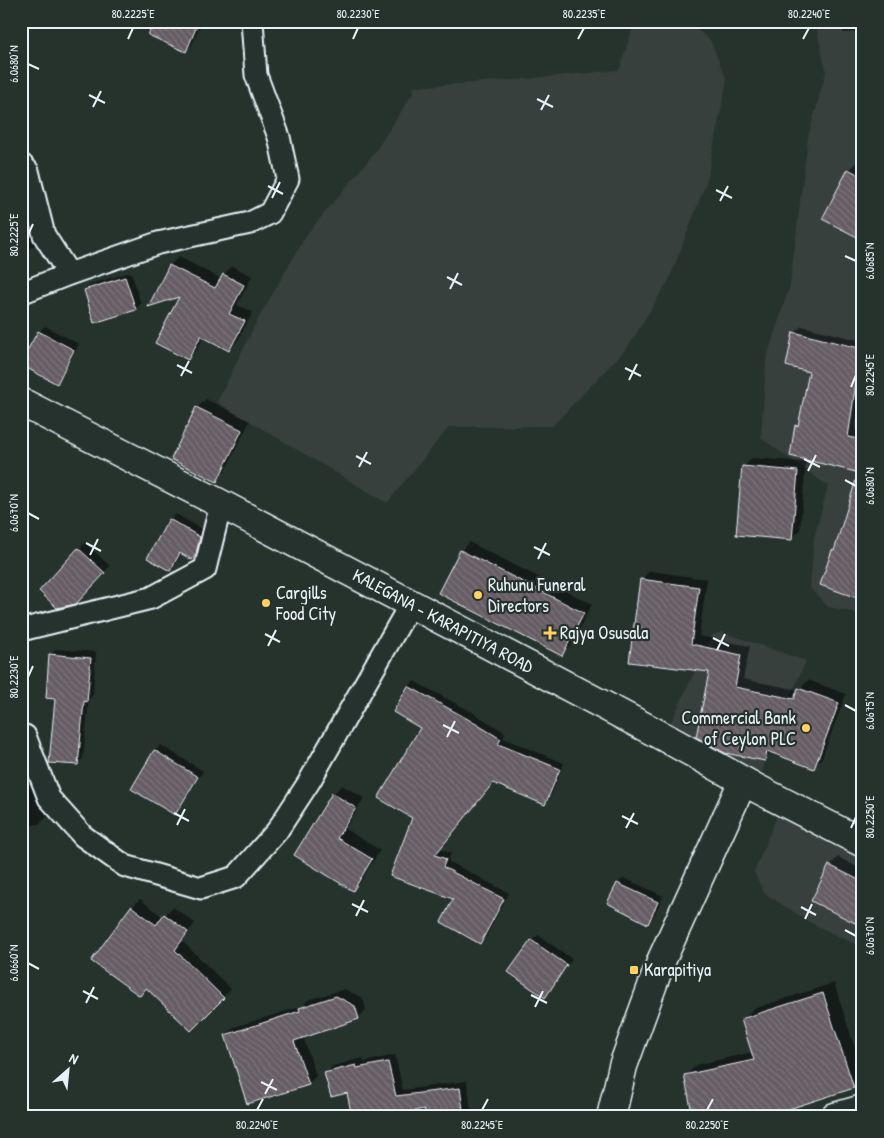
<svg xmlns="http://www.w3.org/2000/svg" width="884" height="1138" font-family="'Patrick Hand',sans-serif">
<style>
.built{fill:#393f3d}
.shadow{fill:#0007}
.building{fill:url(#building-back-hatch);stroke:#e8f1f8}
.lines{fill:none;stroke-linecap:round;stroke-linejoin:round}
.street-casing{stroke:#e8f1f8;stroke-width:25}
.secondary-casing{stroke:#e8f1f8;stroke-width:31}
.street{stroke:#26332d;stroke-width:21}
.secondary{stroke:#26332d;stroke-width:28}
.ticks{fill:none;stroke:#e8f1f8;stroke-width:2}
.poi-dot{fill:#ffd166;stroke:#26332d;stroke-width:2}
.labels{text-anchor:middle;stroke-width:4.5;stroke-linejoin:round;paint-order:stroke}
.poi-label{font-size:18px;fill:#e8f1f8;stroke:#26332d;text-anchor:start}
.street-label{font-size:18px;fill:#e8f1f8;stroke:#26332d}
.neatline{fill:none;stroke:#e8f1f8;stroke-width:2}
.ticks-label{font-size:12px;text-anchor:middle;fill:#e8f1f8}
</style>
<defs>
<pattern id="building-back-hatch" width="6" height="6" patternUnits="userSpaceOnUse" patternTransform="scale(1.25)"><rect width="6" height="6" fill="#665c63"/><path d="M-1 5l2 2M0 0l6 6M5-1l2 2" fill="none" stroke="#7c747a"/></pattern>
</defs>
<rect width="100%" height="100%" fill="#26332d"/>
<filter id="ink" filterUnits="userSpaceOnUse"><feTurbulence type="fractalNoise" baseFrequency=".02" numOctaves="2"/><feDisplacementMap in="SourceGraphic" scale="10" xChannelSelector="R" yChannelSelector="G"/><feConvolveMatrix kernelMatrix="1 2 1 2 8 2 1 2 1" color-interpolation-filters="sRGB"/></filter>
<g filter="url(#ink)">
<!-- built -->
<g class="built">
<polygon points="669,21 686,21 710,40 727,80 706,183 669,280 627,348 552,426 449,427 387,503 217,402 257,321 307,234 373,155 413,93 414,87 526,79 619,70 634,25"/>
<polygon points="863,21 863,614 828,607 810,588 814,538 828,486 761,438 766,360 790,285 808,138 826,71 815,22"/>
<polygon points="722,632 806,661 783,712 756,788 664,737 712,635"/>
<polygon points="783,801 863,843 863,948 811,923 764,893 754,872"/>
</g>
<!-- shadow -->
<g class="shadow">
<polygon points="60,21 95,21 94,24 89,30 59,23"/>
<polygon points="155,21 202,21 192,45 186,50"/>
<polygon points="842,21 863,21 863,32 843,33"/>
<polygon points="858,161 863,164 863,239 849,170"/>
<polygon points="21,206 41,239 35,245 21,253"/>
<polygon points="179,257 221,279 224,274 232,266 252,276 237,305 253,312 238,340 229,349 204,336 197,350 188,359 181,295 150,305 170,265"/>
<polygon points="131,272 141,304 135,309 85,290 91,284"/>
<polygon points="45,326 79,344 62,376 57,382 22,364 39,331"/>
<polygon points="802,326 863,341 863,383 862,384 855,430 863,432 863,472 796,426 800,422 811,371 794,333"/>
<polygon points="206,399 250,421 225,471 216,480 197,408"/>
<polygon points="752,458 806,462 800,530 792,539 744,467"/>
<polygon points="176,514 205,531 201,547 198,553 192,559 182,553 176,564 170,570 170,520"/>
<polygon points="469,542 592,604 571,646 562,654 461,551"/>
<polygon points="85,543 110,566 75,603 40,591"/>
<polygon points="650,571 707,579 699,636 750,646 743,679 799,690 808,680 846,694 822,758 813,767 772,752 764,759 711,671 641,580"/>
<polygon points="56,649 96,652 93,695 89,699 83,758 77,764 56,698 50,655"/>
<polygon points="414,681 472,712 506,733 503,738 564,763 550,798 545,803 493,782 439,849 451,853 448,861 509,893 486,937 480,942 455,899 413,817 422,727 394,712 409,686"/>
<polygon points="161,745 203,771 180,808 175,814 155,751"/>
<polygon points="21,747 33,762 48,816 39,824 21,828"/>
<polygon points="342,785 364,798 345,829 380,850 361,881 353,890 296,855 333,794"/>
<polygon points="838,857 863,870 863,926 812,901 830,865"/>
<polygon points="624,878 663,896 654,916 648,922 608,903 618,883"/>
<polygon points="140,899 163,917 173,907 195,923 182,941 231,989 191,1029 148,987 140,995 132,907"/>
<polygon points="538,935 572,959 550,990 545,996 510,972 532,940"/>
<polygon points="834,983 863,1073 863,1078 853,1087 685,1076 696,1065 753,1052 742,1020 753,1009"/>
<polygon points="344,989 363,998 366,1010 358,1018 303,1036 316,1076 308,1084 226,1035 234,1027 303,1006 308,1000"/>
<polygon points="395,1055 403,1090 467,1081 472,1117 415,1117 414,1110 348,1091 326,1074 333,1066 363,1058 364,1062"/>
</g>
<!-- building -->
<g class="building">
<polygon points="154,21 199,21 186,52 148,35"/>
<polygon points="848,169 863,177 863,240 822,219"/>
<polygon points="169,265 215,288 223,274 244,285 229,314 245,321 229,351 201,336 188,360 155,343 179,297 148,307"/>
<polygon points="125,277 136,310 94,323 84,290"/>
<polygon points="38,331 74,350 57,384 21,365 21,362"/>
<polygon points="793,332 863,349 863,384 856,383 848,437 863,440 863,600 820,585 832,550 834,551 858,473 860,473 790,456 795,425 798,426 809,372 786,366"/>
<polygon points="196,407 242,430 217,482 171,459"/>
<polygon points="742,466 798,471 792,540 736,535"/>
<polygon points="169,519 200,537 196,554 192,560 180,553 170,571 147,558"/>
<polygon points="78,548 105,573 76,604 57,608 39,591"/>
<polygon points="460,550 584,613 562,656 438,593"/>
<polygon points="640,579 699,587 691,644 741,655 735,687 794,699 798,688 839,703 814,769 767,751 765,761 725,753 696,737 709,672 629,662"/>
<polygon points="49,654 91,658 87,702 84,701 78,765 49,763 55,699 46,698"/>
<polygon points="408,686 466,718 501,739 498,744 560,769 545,805 493,783 435,855 446,859 443,867 504,899 480,944 441,922 453,899 390,876 412,818 378,798 420,728 393,712"/>
<polygon points="154,750 198,777 175,815 131,789"/>
<polygon points="332,793 356,808 337,838 372,859 353,891 294,855"/>
<polygon points="829,865 863,882 863,927 811,901"/>
<polygon points="617,883 658,902 648,924 607,903"/>
<polygon points="131,906 156,925 164,914 188,932 175,950 224,998 191,1031 146,988 140,996 91,961"/>
<polygon points="531,940 567,965 545,998 508,972"/>
<polygon points="823,993 854,1088 764,1117 693,1117 684,1075 754,1060 741,1019"/>
<polygon points="336,996 355,1006 359,1019 294,1041 309,1085 247,1104 225,1035 300,1011 299,1008"/>
<polygon points="388,1062 396,1096 460,1088 464,1117 426,1117 424,1109 387,1117 352,1117 347,1093 331,1097 324,1073 356,1065 357,1068"/>
</g>
<g class="lines">
<!-- street casing -->
<g class="street-casing">
<g id="street">
<polyline points="21,164 28,171 44,235 69,274"/>
<polyline points="21,293 69,274 158,243 250,223 270,213 288,179 279,137 256,75 252,21"/>
<polyline points="21,630 151,598 205,569 221,504"/>
<polyline points="21,735 25,736 49,798 83,836 125,866 201,888 236,877 277,831 309,782 410,605"/>
</g>
</g>
<!-- secondary casing -->
<g class="secondary-casing">
<g id="secondary">
<polyline points="21,402 221,504 664,737 756,788 863,843"/>
<polyline points="611,1117 623,1066 662,959 743,781"/>
<polyline points="835,1117 863,1109"/>
</g>
</g>
<!-- street -->
<use href="#street" class="street"/>
<!-- secondary -->
<use href="#secondary" class="secondary"/>
</g>
</g>
<!-- ticks -->
<path class="ticks" d="M128 39 133 28M353 39 358 28M578 39 584 28M803 39 809 28M28 64 39 69M89 95 105 103M537 99 553 107M93 107 101 91M541 110 549 95M268 186 283 194M716 190 732 198M272 198 280 182M720 201 728 186M28 235 33 224M845 256 856 261M447 277 462 285M450 289 458 273M177 365 192 373M625 368 641 376M181 376 189 361M629 380 637 364M851 387 856 375M356 456 371 464M804 459 820 467M359 467 367 452M808 471 816 455M845 480 856 486M28 513 39 519M86 543 101 551M534 547 550 555M90 555 98 539M538 559 546 543M265 634 280 642M713 638 729 646M268 646 276 630M717 650 725 634M28 677 33 666M845 705 856 711M443 725 459 733M447 737 455 721M174 813 189 821M622 816 638 824M177 825 185 809M626 828 634 813M851 828 856 817M352 904 368 912M801 907 816 915M356 916 364 900M805 919 812 904M845 930 856 936M28 963 39 969M83 991 98 999M531 995 547 1003M86 1003 94 987M535 1007 543 991M261 1082 277 1090M265 1094 273 1079M257 1110 263 1099M482 1110 488 1099M707 1110 713 1099"/>
<!-- markers -->
<g class="poi-dot">
<circle cx="478" cy="595" r="5"/>
<circle cx="266" cy="603" r="5"/>
<path d="M547.5 625.5h5v5h5v5h-5v5h-5v-5h-5v-5h5z"/>
<circle cx="806" cy="728" r="5"/>
<rect x="629" y="965" width="10" height="10" rx="2.5"/>
</g>
<g class="labels">
<!-- poi labels -->
<g class="poi-label">
<text x="488" y="591">Ruhunu Funeral<tspan x="488" dy="21">Directors</tspan></text>
<text x="276" y="599">Cargills<tspan x="276" dy="21">Food City</tspan></text>
<text x="560" y="639">Rajya Osusala</text>
<text x="796" y="724" text-anchor="end">Commercial Bank<tspan x="796" dy="21">of Ceylon PLC</tspan></text>
<text x="644" y="976">Karapitiya</text>
</g>
<!-- street labels -->
<g class="street-label">
<text transform="translate(443 621) rotate(28)" y="6">KALEGANA - KARAPITIYA ROAD</text>
</g>
</g>
<!-- margin -->
<rect width="884" height="1138" fill="none" stroke="#26332d" stroke-width="55"/>
<!-- north arrow -->
<g transform="translate(68 1070) rotate(27)" stroke="#26332d" stroke-width="4" paint-order="stroke">
<path d="M0-4L9 19L0 12L-9 19Z" fill="#e8f1f8"/>
<text y="-8" font-size="14" font-weight="bold" text-anchor="middle" fill="#e8f1f8">N</text>
</g>
<rect x="28" y="28" width="828" height="1082" class="neatline"/>
<g class="ticks-label">
<text x="133" y="18">80.2225°E</text>
<text x="358" y="18">80.2230°E</text>
<text x="584" y="18">80.2235°E</text>
<text x="809" y="18">80.2240°E</text>
<text transform="translate(14 64) rotate(-90)" y="4">6.0680°N</text>
<text transform="translate(14 235) rotate(-90)" y="4">80.2225°E</text>
<text transform="translate(870 261) rotate(-90)" y="4">6.0685°N</text>
<text transform="translate(870 375) rotate(-90)" y="4">80.2245°E</text>
<text transform="translate(870 486) rotate(-90)" y="4">6.0680°N</text>
<text transform="translate(14 513) rotate(-90)" y="4">6.0670°N</text>
<text transform="translate(14 677) rotate(-90)" y="4">80.2230°E</text>
<text transform="translate(870 711) rotate(-90)" y="4">6.0675°N</text>
<text transform="translate(870 817) rotate(-90)" y="4">80.2250°E</text>
<text transform="translate(870 936) rotate(-90)" y="4">6.0670°N</text>
<text transform="translate(14 963) rotate(-90)" y="4">6.0660°N</text>
<text x="257" y="1129">80.2240°E</text>
<text x="482" y="1129">80.2245°E</text>
<text x="707" y="1129">80.2250°E</text>
</g>
</svg>
